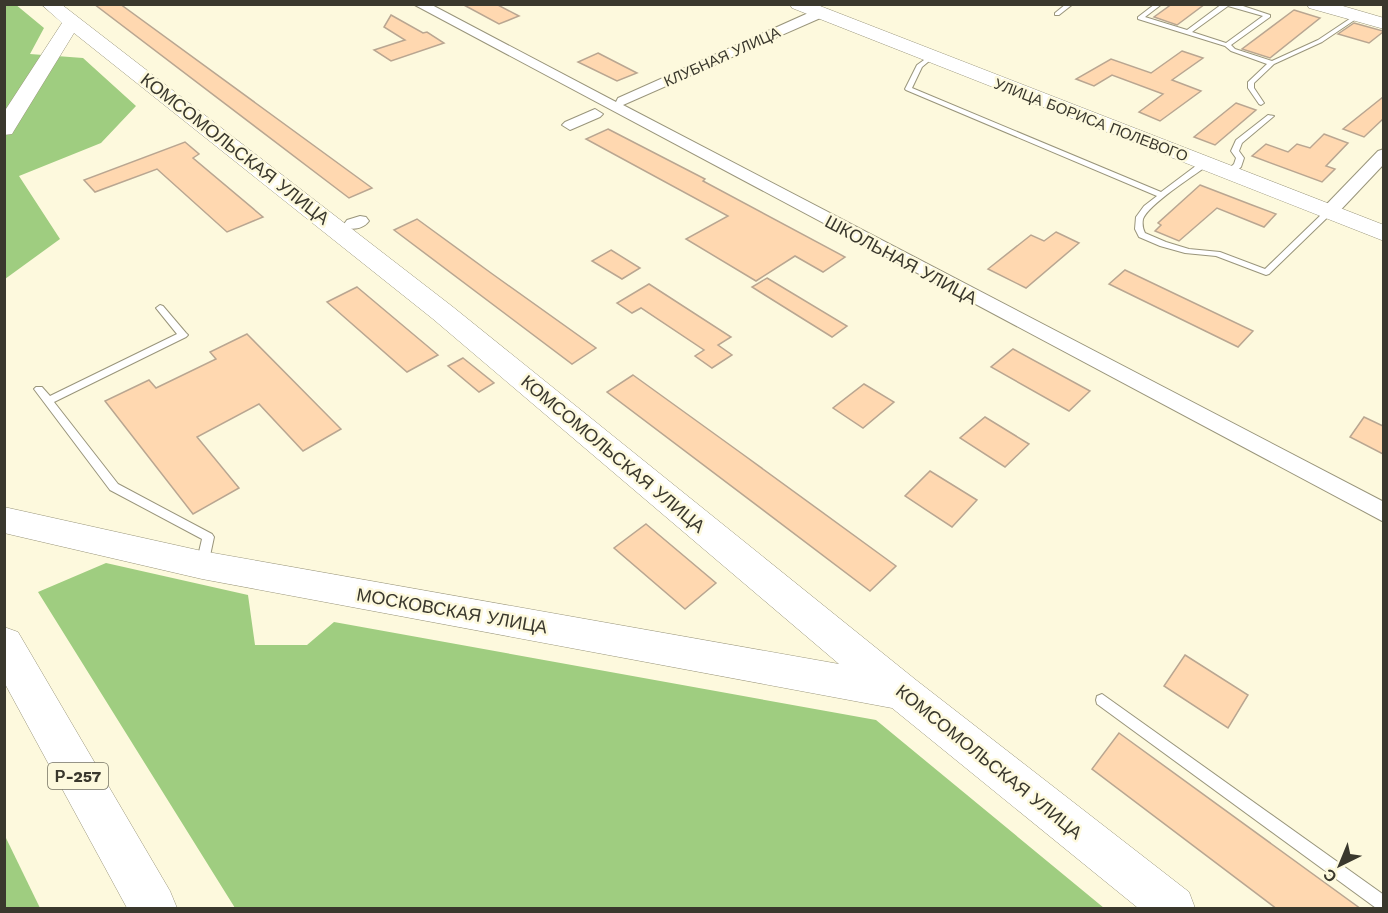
<svg xmlns="http://www.w3.org/2000/svg" width="1388" height="913" font-family="'Work Sans',sans-serif">
<style>
.forest{fill:#9fcd80}
.building{fill:#ffd8b0;stroke:#b9a691;stroke-width:1.5}
.lines{fill:none;stroke-linecap:round;stroke-linejoin:round}
.lane-casing{stroke:#99957b;stroke-width:2}
.street-casing{stroke:#99957b;stroke-width:2}
.secondary-casing{stroke:#99957b;stroke-width:1}
.highway-casing{stroke:#99957b;stroke-width:1}
.lane{fill:#fff;fill-rule:evenodd}
.street{fill:#fff;fill-rule:evenodd}
.secondary{fill:#fff;fill-rule:evenodd}
.highway{fill:#fff;fill-rule:evenodd}
.labels{text-anchor:middle;stroke-width:5;stroke-linejoin:round;paint-order:stroke}
.far-street-label{font-size:15px;fill:#3a382d;stroke:#fdf9dd}
.shield{fill:#fdf9dd;stroke:#747262;stroke-width:1.5}
.shield-label{font-size:16px;font-weight:bold;fill:#3a382d}
.street-label{font-size:18px;fill:#3a382d;stroke:#fdf9dd}
</style>
<rect width="100%" height="100%" fill="#fdf9dd"/>
<!-- forest -->
<g class="forest">
<polygon points="15,4 44,28 30,54 83,58 136,106 101,143 19,176 60,239 5,279 4,5"/>
<polygon points="106,563 248,595 255,645 307,645 334,622 876,720 1104,908 235,908 38,592"/>
<polygon points="5,836 40,908 5,908"/>
</g>
<!-- building -->
<g class="building">
<polygon points="94,4 120,4 372,188 349,198"/>
<polygon points="462,4 496,4 519,16 499,24"/>
<polygon points="1172,4 1205,4 1177,25 1154,17"/>
<polygon points="1294,10 1320,18 1270,58 1242,49"/>
<polygon points="391,15 423,33 427,32 444,43 391,61 374,50 405,40 384,27"/>
<polygon points="1354,23 1383,31 1383,32 1369,43 1338,34"/>
<polygon points="1182,51 1203,58 1172,80 1201,91 1160,121 1139,112 1163,94 1112,75 1094,86 1076,79 1111,59 1151,73"/>
<polygon points="598,53 637,73 617,81 578,62"/>
<polygon points="1383,97 1383,119 1364,137 1343,129"/>
<polygon points="1236,103 1256,110 1215,145 1194,137"/>
<polygon points="608,129 705,179 703,181 845,257 823,272 795,256 756,281 686,239 728,216 586,139"/>
<polygon points="1324,134 1348,143 1326,166 1335,169 1322,182 1252,156 1266,144 1288,152 1297,144 1310,148"/>
<polygon points="185,142 199,154 193,158 263,217 227,232 157,169 95,192 84,180"/>
<polygon points="1200,185 1252,205 1276,214 1264,227 1217,208 1179,241 1155,231 1161,225 1158,223"/>
<polygon points="417,219 491,273 596,348 572,364 394,230"/>
<polygon points="1056,232 1079,243 1026,288 988,269 1031,235 1044,241"/>
<polygon points="611,250 640,268 622,279 592,261"/>
<polygon points="1125,270 1253,331 1238,347 1109,284"/>
<polygon points="767,278 847,326 832,337 752,287"/>
<polygon points="649,284 731,337 718,345 732,355 712,368 695,356 704,350 641,308 632,313 617,303"/>
<polygon points="357,287 438,355 407,372 327,302"/>
<polygon points="247,334 341,429 303,451 259,404 197,437 239,488 193,514 105,401 149,380 156,388 216,359 210,352"/>
<polygon points="1013,349 1090,391 1069,411 991,367"/>
<polygon points="463,358 494,383 479,392 448,366"/>
<polygon points="633,375 741,453 896,566 870,591 607,392"/>
<polygon points="864,384 894,402 863,428 833,408"/>
<polygon points="985,417 1029,444 1005,467 960,438"/>
<polygon points="1364,417 1383,426 1383,454 1350,437"/>
<polygon points="930,471 977,500 952,527 905,496"/>
<polygon points="646,524 716,583 685,609 614,548"/>
<polygon points="1185,655 1248,695 1228,728 1164,686"/>
<polygon points="1119,733 1361,909 1277,909 1092,769"/>
</g>
<g class="lines">
<!-- lane casing -->
<g class="lane-casing">
<g id="lane">
<polygon points="1066,4 1073,4 1059,15 1055,15 1055,13"/>
<path d="M1155 4H1162L1145 17 1187 30 1222 4H1237L1270 15V17L1231 45 1235 49 1272 61 1318 40 1354 16 1359 17 1322 42 1274 64 1254 83V88L1264 103 1261 105 1259 104 1248 88V82L1267 64 1231 51 1225 46 1138 19V17ZM1228 6 1263 16 1226 43 1192 32Z"/>
<path d="M931 55 934 57 922 67 912 88 1161 192 1201 162H1207V166C1193 176 1148 205 1143 219 1142 225 1143 229 1145 233L1166 242 1189 249 1220 252 1265 269 1325 211H1328L1332 213 1269 274 1266 275 1216 256 1185 253 1160 246 1139 237 1135 229 1136 217 1144 206 1157 196 906 90 905 89 917 65Z"/>
<polygon points="1268,115 1274,116 1242,143 1239,151 1244,158 1241,167 1231,176 1225,176 1225,172 1234,164 1236,158 1231,151 1236,140"/>
<polygon points="160,305 163,306 186,333 188,335 186,337 54,402 118,484 212,534 214,537 208,565 206,568 202,570 198,568 196,565 202,539 110,490 34,389 36,387 42,387 50,396 177,334 156,308"/>
<polygon points="1102,694 1384,895 1384,908 1376,908 1097,704 1096,700 1097,696"/>
</g>
</g>
<!-- street casing -->
<g class="street-casing">
<g id="street">
<polygon points="413,4 430,4 616,102 618,98 815,10 825,10 826,13 825,16 623,105 1384,502 1384,522"/>
<polygon points="595,109 603,114 600,117 570,130 562,125 565,122"/>
<polygon points="1384,149 1384,164 1334,217 1322,217 1319,213 1322,209 1378,151"/>
<path d="M360 216 366 217 369 221C364 228 355 230 347 228L344 224 347 220Z"/>
</g>
</g>
<!-- secondary casing -->
<g class="secondary-casing">
<g id="secondary">
<polygon points="41,4 61,4 453,307 916,680 1189,892 1195,908 1138,908 892,708 202,579 4,533 4,507 202,551 839,664 433,319 74,33 15,129 12,134 4,135 4,112 62,23"/>
<polygon points="790,4 815,4 1384,225 1384,241 792,8"/>
<polygon points="1307,4 1336,4 1384,18 1384,29 1309,8"/>
</g>
</g>
<!-- highway casing -->
<g class="highway-casing">
<polygon id="highway" points="4,627 18,632 170,891 177,908 127,908 4,682"/>
</g>
<!-- lane -->
<use href="#lane" class="lane"/>
<!-- street -->
<use href="#street" class="street"/>
<!-- secondary -->
<use href="#secondary" class="secondary"/>
<!-- highway -->
<use href="#highway" class="highway"/>
</g>
<g class="labels">
<!-- far-street labels -->
<g class="far-street-label">
<text transform="translate(722 57) rotate(-24)" y="5">КЛУБНАЯ УЛИЦА</text>
<text transform="translate(1091 120) rotate(21)" y="5">УЛИЦА БОРИСА ПОЛЕВОГО</text>
</g>
<!-- shield labels -->
<rect class="shield" x="48" y="763" width="60" height="26" rx="4.5"/>
<g class="shield-label">
<text x="78" y="782">Р-257</text>
</g>
<!-- street labels -->
<g class="street-label">
<text transform="translate(235 149) rotate(38)" y="6">КОМСОМОЛЬСКАЯ УЛИЦА</text>
<text transform="translate(901 260) rotate(28)" y="6">ШКОЛЬНАЯ УЛИЦА</text>
<text transform="translate(613 454) rotate(40)" y="6">КОМСОМОЛЬСКАЯ УЛИЦА</text>
<text transform="translate(452 611) rotate(10)" y="6">МОСКОВСКАЯ УЛИЦА</text>
<text transform="translate(989 762) rotate(39)" y="6">КОМСОМОЛЬСКАЯ УЛИЦА</text>
</g>
</g>
<!-- border -->
<rect width="1388" height="913" fill="none" stroke="#3a382d" stroke-width="12"/>
<!-- north arrow -->
<g transform="translate(1340 865) rotate(223)" stroke="#fdf9dd" stroke-width="4.5" paint-order="stroke">
<path d="M0-4.5L10 22L0 15L-10 22Z" fill="#3a382d"/>
<text y="-9" font-size="16" font-weight="bold" text-anchor="middle" fill="#3a382d">С</text>
</g>
</svg>
